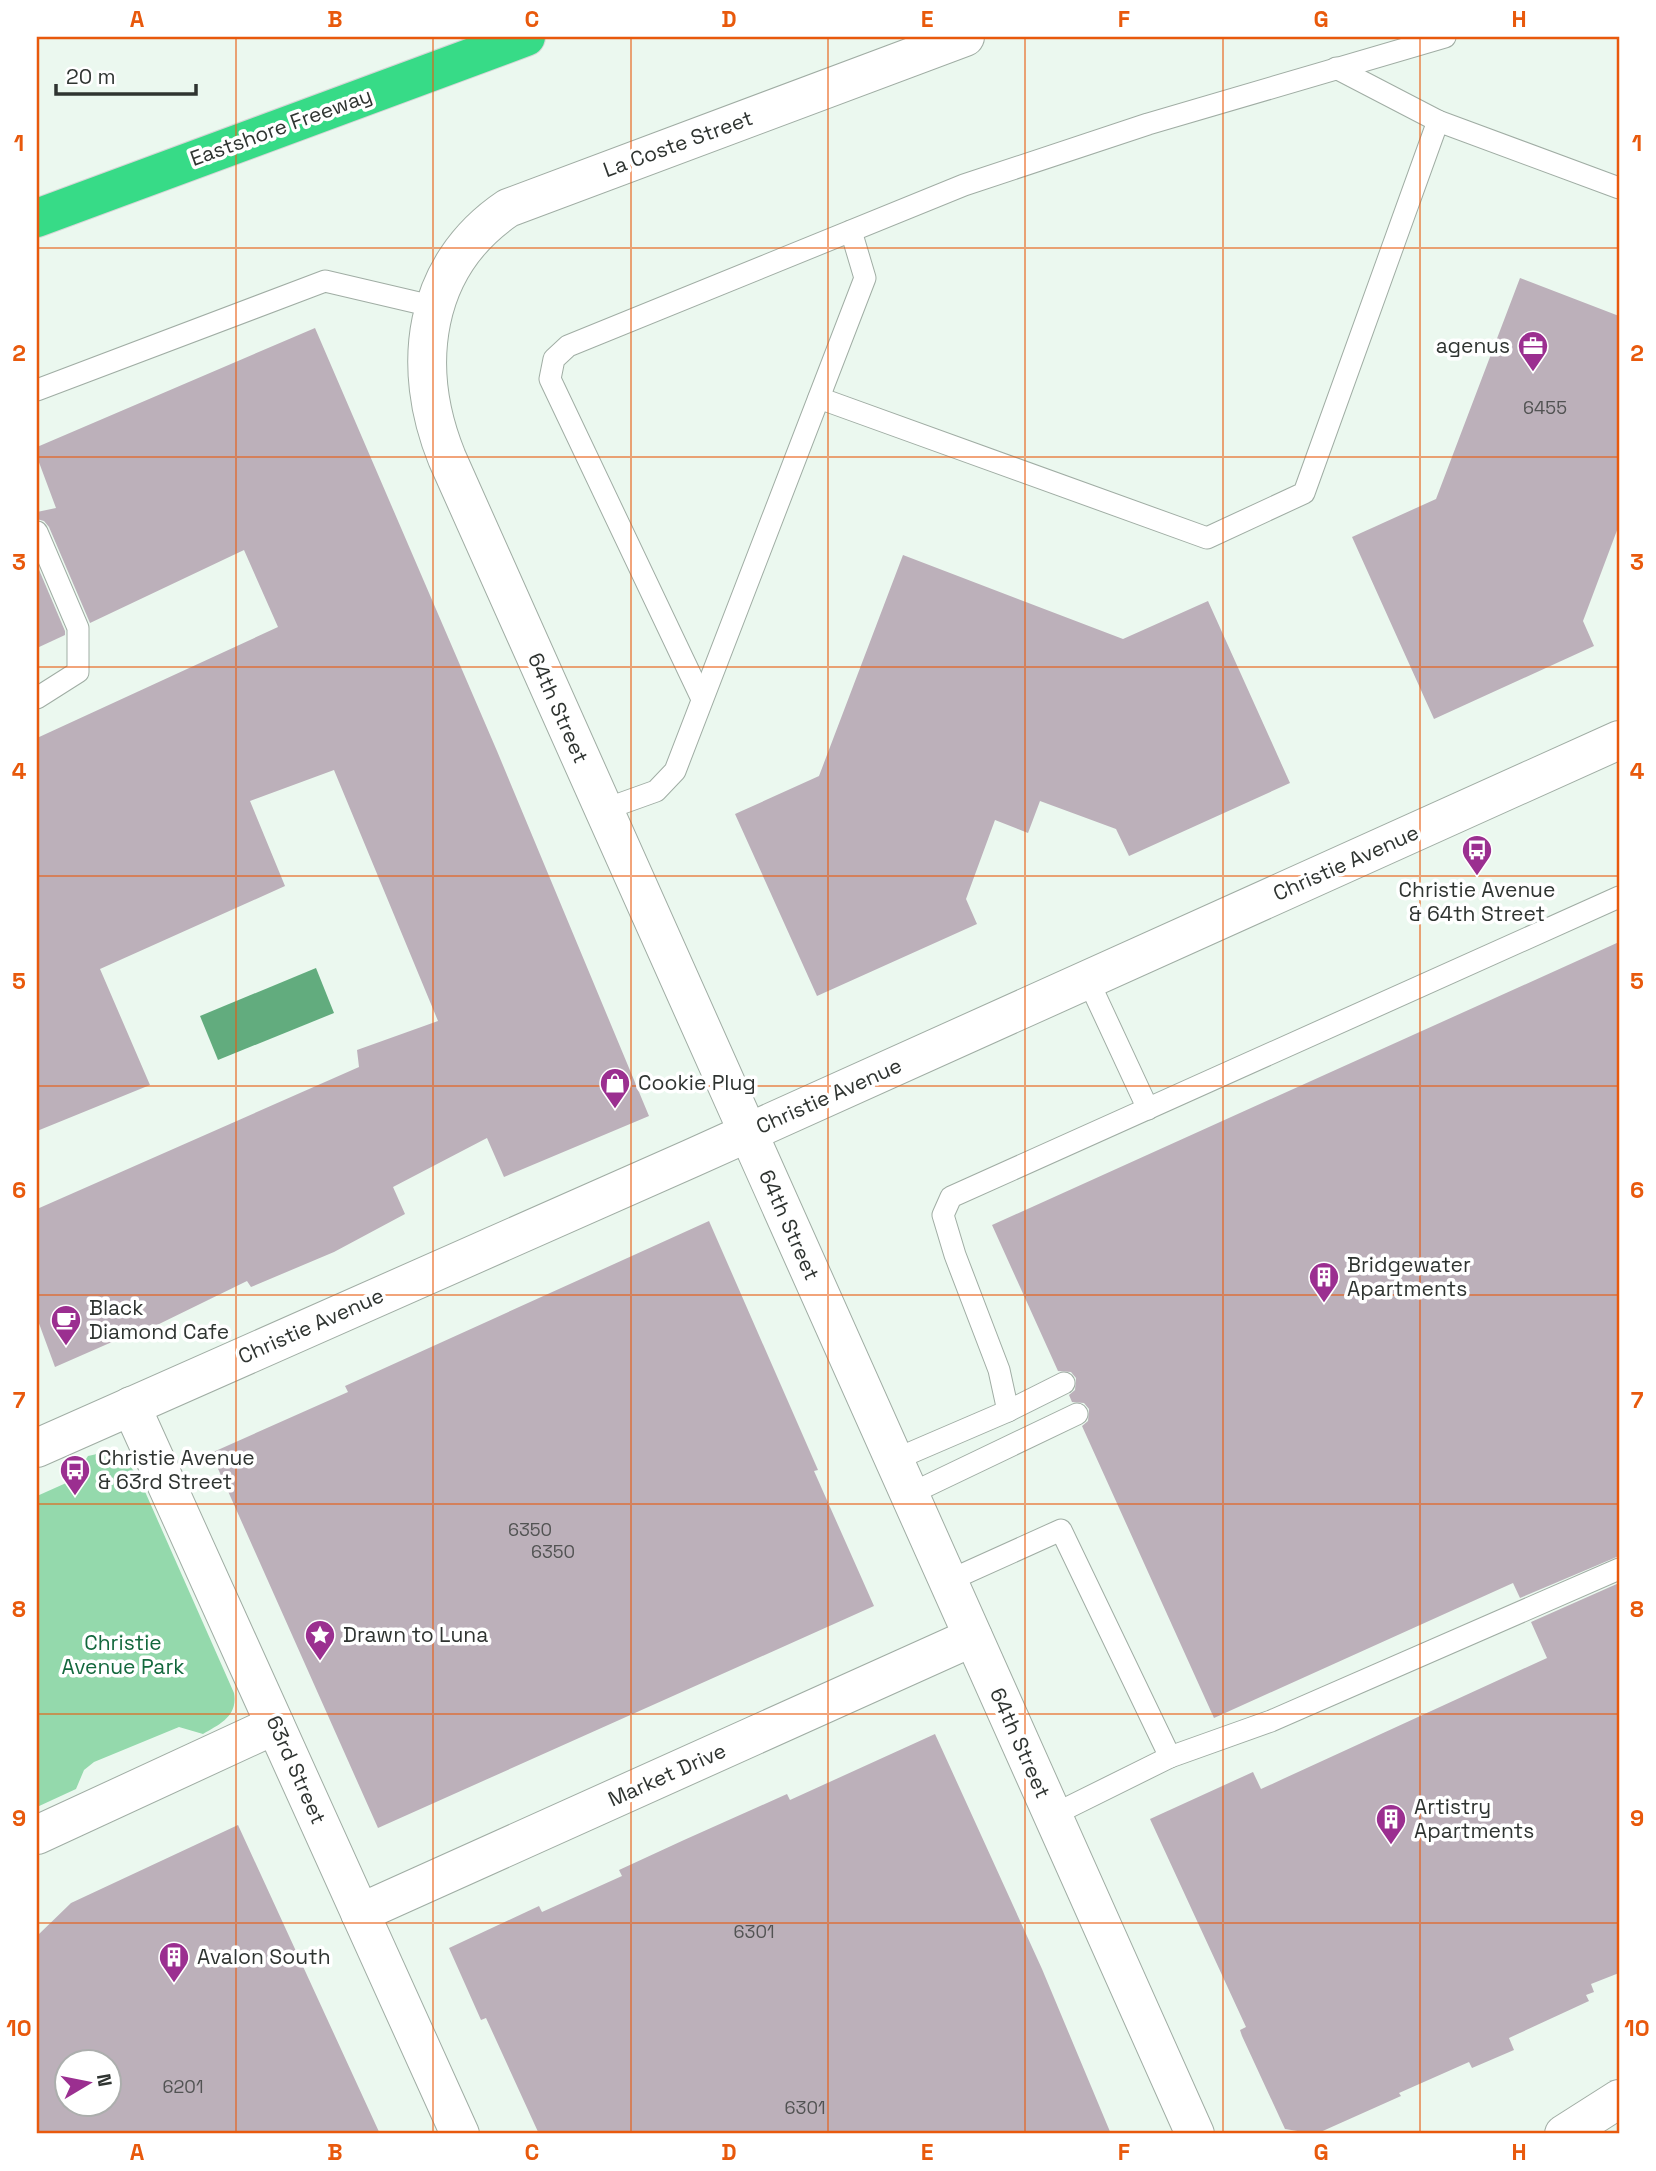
<svg xmlns="http://www.w3.org/2000/svg" width="1656" height="2171" font-family="'Space Grotesk',sans-serif">
<style>
.green{fill:#94d9ac}
.water{fill:#62ac7e}
.building{fill:#bcb0ba;fill-rule:evenodd}
.lines{fill:none;stroke-linecap:round;stroke-linejoin:round}
.service-casing{stroke:#a0ada4;stroke-width:23}
.minor-casing{stroke:#a0ada4;stroke-width:40}
.tertiary-casing{stroke:#a0ada4;stroke-width:40}
.motorway-casing{stroke:#d5d6d6;stroke-width:40}
.service{stroke:#fff;stroke-width:21}
.minor{stroke:#fff;stroke-width:38}
.tertiary{stroke:#fff;stroke-width:38}
.motorway{stroke:#37db87;stroke-width:38}
.grid{fill:none;stroke:#e8590c;stroke-width:2;stroke-opacity:0.55}
.labels{text-anchor:middle;stroke-width:7;stroke-linejoin:round;paint-order:stroke}
.number-label{font-size:18px;fill:#525353}
.street-label{font-size:21px;fill:#2f3431;stroke:#fff}
.poi-label{font-size:21px;fill:#2f3431;stroke:#fff;text-anchor:start}
.park-label{font-size:21px;fill:#13683d;stroke:#fff}
.neatline{fill:none;stroke:#e8590c;stroke-width:2.5}
.grid-label{font-size:23px;text-anchor:middle;font-weight:bold;fill:#e8590c}
</style>
<rect width="100%" height="100%" fill="#ebf8ef"/>
<!-- green -->
<path class="green" d="M106 1452 127 1462 139 1478 234 1693C238 1716 220 1724 203 1734L179 1727 94 1762 84 1770 76 1789 37 1807V1496L84 1475 83 1464 88 1456Z"/>
<!-- water -->
<polygon class="water" points="316,968 334,1013 218,1060 200,1016"/>
<!-- building -->
<g class="building">
<polygon points="1520,278 1619,316 1619,525 1583,621 1594,646 1434,719 1352,537 1436,499"/>
<polygon points="315,328 497,751 649,1116 504,1177 487,1138 393,1187 405,1214 334,1252 251,1287 247,1281 155,1326 153,1324 55,1367 37,1318 37,1209 359,1067 357,1050 438,1021 334,770 250,801 285,886 100,969 150,1085 37,1131 37,738 278,627 244,550 90,623 49,527 44,521 37,519 37,512 56,508 37,457 37,447"/>
<polygon points="903,555 1123,639 1208,601 1290,783 1129,856 1116,829 1040,801 1028,833 995,820 966,899 977,924 817,996 735,814 819,776"/>
<polygon points="37,565 65,631 65,635 37,648"/>
<polygon points="1619,942 1619,1556 1520,1598 1513,1583 1214,1718 1082,1426 1088,1421 1089,1409 1084,1403 1072,1402 1069,1395 1075,1390 1076,1378 1071,1372 1058,1371 992,1225"/>
<polygon points="709,1221 818,1470 814,1471 874,1606 378,1828 211,1453 348,1392 345,1386"/>
<polygon points="1619,1583 1619,1973 1591,1984 1594,1992 1586,1995 1589,2001 1509,2038 1514,2050 1472,2068 1469,2062 1399,2093 1401,2096 1316,2134 1285,2129 1242,2036 1240,2030 1246,2027 1150,1819 1253,1772 1261,1789 1547,1658 1531,1622"/>
<polygon points="935,1734 1042,1969 1111,2134 539,2134 486,2018 481,2020 449,1948 539,1906 542,1912 622,1876 619,1870 684,1840 787,1794 790,1800"/>
<path d="M238 1825 380 2134H37V1936L71 1903ZM66 2062H108V2104H66Z"/>
</g>
<g class="lines">
<!-- service casing -->
<g class="service-casing">
<g id="service">
<polyline points="1336,68 1438,121 1619,188"/>
<polyline points="37,390 325,281 436,307"/>
<polyline points="819,398 1207,538 1304,493 1438,121"/>
<polyline points="37,532 78,628 78,672 37,698"/>
<polyline points="702,699 550,379 554,359 568,346 964,185 1148,124 1445,37"/>
<polyline points="603,810 656,791 675,771 865,278 851,231"/>
<polyline points="1088,980 1148,1109"/>
<polyline points="1008,1411 1064,1383"/>
<polyline points="894,1460 1008,1411 999,1370 955,1255 943,1215 951,1197 1619,897"/>
<polyline points="910,1494 1077,1414"/>
<polyline points="948,1581 1061,1530 1170,1757 1053,1815"/>
<polyline points="1170,1757 1271,1721 1619,1569"/>
</g>
</g>
<!-- minor casing -->
<g class="minor-casing">
<g id="minor">
<path d="M965 37 508 208C422 266 410 367 447 458L1195 2134"/>
<polyline points="131,1406 460,2134"/>
<polyline points="37,1835 275,1725"/>
<polyline points="360,1913 973,1637"/>
</g>
</g>
<!-- tertiary casing -->
<g class="tertiary-casing">
<g id="tertiary">
<polyline points="37,1448 692,1158 1619,740"/>
<polyline points="1564,2134 1619,2099"/>
</g>
</g>
<!-- motorway casing -->
<g class="motorway-casing">
<polyline id="motorway" points="37,218 526,37"/>
</g>
<!-- service -->
<use href="#service" class="service"/>
<!-- minor -->
<use href="#minor" class="minor"/>
<!-- tertiary -->
<use href="#tertiary" class="tertiary"/>
<!-- motorway -->
<use href="#motorway" class="motorway"/>
</g>
<!-- grid -->
<path class="grid" d="M236 37V2134M433 37V2134M631 37V2134M828 37V2134M1025 37V2134M1223 37V2134M1420 37V2134M37 248H1619M37 457H1619M37 667H1619M37 876H1619M37 1086H1619M37 1295H1619M37 1504H1619M37 1714H1619M37 1923H1619"/>
<!-- icons -->
<defs>
<g id="office-pin" transform="scale(1.575)"><path d="M0 17L-7.5 6A9.5 9.5 0 1 1 7.5 6Z" fill="#9b2f90" stroke="#fff"/><path d="M-6-3h4V-5.5h4V-3h4V5H-6ZM-1-4.5V-3h2v-1.5ZM-6 0V1H6V0Z" fill="#fff"/></g>
<g id="bus-pin" transform="scale(1.575)"><path d="M0 17L-7.5 6A9.5 9.5 0 1 1 7.5 6Z" fill="#9b2f90" stroke="#fff"/><path d="M-5-6H5V4H4V6H2V4H-2V6H-4V4H-5ZM-3.5-4V0h7V-4ZM-3.5 1.2v1.5H-2V1.2ZM2 1.2v1.5H3.5V1.2Z" fill="#fff"/></g>
<g id="shop-pin" transform="scale(1.575)"><path d="M0 17L-7.5 6A9.5 9.5 0 1 1 7.5 6Z" fill="#9b2f90" stroke="#fff"/><path d="M-5-2.5h2.3a2.7 3.5 0 0 1 5.4 0H5L5.5 6h-11ZM-1.5-2.5h3a1.5 2.3 0 0 0-3 0Z" fill="#fff"/></g>
<g id="building-pin" transform="scale(1.575)"><path d="M0 17L-7.5 6A9.5 9.5 0 1 1 7.5 6Z" fill="#9b2f90" stroke="#fff"/><path d="M-4-6H4V6H1V3H-1V6H-4ZM-2.5-4.3h1.7v1.8h-1.7ZM.8-4.3h1.7v1.8H.8ZM-2.5-1h1.7V.8h-1.7ZM.8-1h1.7V.8H.8Z" fill="#fff"/></g>
<g id="cafe-pin" transform="scale(1.575)"><path d="M0 17L-7.5 6A9.5 9.5 0 1 1 7.5 6Z" fill="#9b2f90" stroke="#fff"/><path d="M-5.5-4.5H6V0H3Q3 3.5 0 3.5H-2.5Q-5.5 3.5-5.5 0ZM3-3.2v2h1.7v-2ZM-6 4.5H4V6H-6Z" fill="#fff"/></g>
<g id="sight-pin" transform="scale(1.575)"><path d="M0 17L-7.5 6A9.5 9.5 0 1 1 7.5 6Z" fill="#9b2f90" stroke="#fff"/><path d="M0-6L1.8-2.2L6-1.7L2.9 1.2L3.7 5.4L0 3.3L-3.7 5.4L-2.9 1.2L-6-1.7L-1.8-2.2Z" fill="#fff"/></g>
</defs>
<g fill-rule="evenodd">
<use href="#office-pin" x="1533" y="346"/>
<use href="#bus-pin" x="1477" y="850"/>
<use href="#shop-pin" x="615" y="1083"/>
<use href="#building-pin" x="1324" y="1277"/>
<use href="#cafe-pin" x="66" y="1320"/>
<use href="#bus-pin" x="75" y="1470"/>
<use href="#sight-pin" x="320" y="1635"/>
<use href="#building-pin" x="1391" y="1819"/>
<use href="#building-pin" x="174" y="1957"/>
</g>
<g class="labels">
<!-- number labels -->
<g class="number-label">
<text x="1545" y="414">6455</text>
<text x="530" y="1536">6350</text>
<text x="553" y="1558">6350</text>
<text x="754" y="1938">6301</text>
<text x="183" y="2093">6201</text>
<text x="805" y="2114">6301</text>
</g>
<!-- street labels -->
<g class="street-label">
<text transform="translate(281 127) rotate(-20)" y="7">Eastshore Freeway</text>
<text transform="translate(678 144) rotate(-20)" y="7">La Coste Street</text>
<text transform="translate(558 708) rotate(66)" y="7">64th Street</text>
<text transform="translate(1346 863) rotate(-24)" y="7">Christie Avenue</text>
<text transform="translate(829 1096) rotate(-24)" y="7">Christie Avenue</text>
<text transform="translate(789 1225) rotate(66)" y="7">64th Street</text>
<text transform="translate(311 1326) rotate(-24)" y="7">Christie Avenue</text>
<text transform="translate(1020 1743) rotate(66)" y="7">64th Street</text>
<text transform="translate(296 1770) rotate(66)" y="7">63rd Street</text>
<text transform="translate(667 1775) rotate(-24)" y="7">Market Drive</text>
</g>
<!-- poi labels -->
<g class="poi-label">
<text x="1510" y="353" text-anchor="end">agenus</text>
<text x="1477" y="897" text-anchor="middle">Christie Avenue<tspan x="1477" dy="24">&amp; 64th Street</tspan></text>
<text x="638" y="1090">Cookie Plug</text>
<text x="1347" y="1272">Bridgewater<tspan x="1347" dy="24">Apartments</tspan></text>
<text x="89" y="1315">Black<tspan x="89" dy="24">Diamond Cafe</tspan></text>
<text x="98" y="1465">Christie Avenue<tspan x="98" dy="24">&amp; 63rd Street</tspan></text>
<text x="343" y="1642">Drawn to Luna</text>
<text x="1414" y="1814">Artistry<tspan x="1414" dy="24">Apartments</tspan></text>
<text x="197" y="1964">Avalon South</text>
</g>
<!-- park labels -->
<g class="park-label">
<text x="123" y="1650">Christie<tspan x="123" dy="24">Avenue Park</tspan></text>
</g>
</g>
<!-- border -->
<rect width="1656" height="2171" fill="none" stroke="#ffffff" stroke-width="77"/>
<!-- north arrow -->
<g transform="translate(88 2083) rotate(80)"><circle r="33" fill="#ffffff" stroke="#acaead" stroke-width="2"/>
<path d="M0-5L12 26L0 18L-12 26Z" fill="#9b2f90"/>
<text y="-10" font-size="19" font-weight="bold" text-anchor="middle" fill="#2f3431">N</text>
</g>
<!-- scale -->
<path d="M56 84v10h140v-10" fill="none" stroke="#2f3431" stroke-width="3.5"/>
<text x="66" y="84" font-size="21" fill="#2f3431" stroke="#ffffff" stroke-width="5" paint-order="stroke">20 m</text>
<rect x="38" y="38" width="1580" height="2094" class="neatline"/>
<g class="grid-label">
<text x="137" y="27">A</text>
<text x="335" y="27">B</text>
<text x="532" y="27">C</text>
<text x="729" y="27">D</text>
<text x="927" y="27">E</text>
<text x="1124" y="27">F</text>
<text x="1321" y="27">G</text>
<text x="1519" y="27">H</text>
<text x="19" y="151">1</text>
<text x="1637" y="151">1</text>
<text x="19" y="361">2</text>
<text x="1637" y="361">2</text>
<text x="19" y="570">3</text>
<text x="1637" y="570">3</text>
<text x="19" y="779">4</text>
<text x="1637" y="779">4</text>
<text x="19" y="989">5</text>
<text x="1637" y="989">5</text>
<text x="19" y="1198">6</text>
<text x="1637" y="1198">6</text>
<text x="19" y="1408">7</text>
<text x="1637" y="1408">7</text>
<text x="19" y="1617">8</text>
<text x="1637" y="1617">8</text>
<text x="19" y="1826">9</text>
<text x="1637" y="1826">9</text>
<text x="19" y="2036">10</text>
<text x="1637" y="2036">10</text>
<text x="137" y="2160">A</text>
<text x="335" y="2160">B</text>
<text x="532" y="2160">C</text>
<text x="729" y="2160">D</text>
<text x="927" y="2160">E</text>
<text x="1124" y="2160">F</text>
<text x="1321" y="2160">G</text>
<text x="1519" y="2160">H</text>
</g>
</svg>
